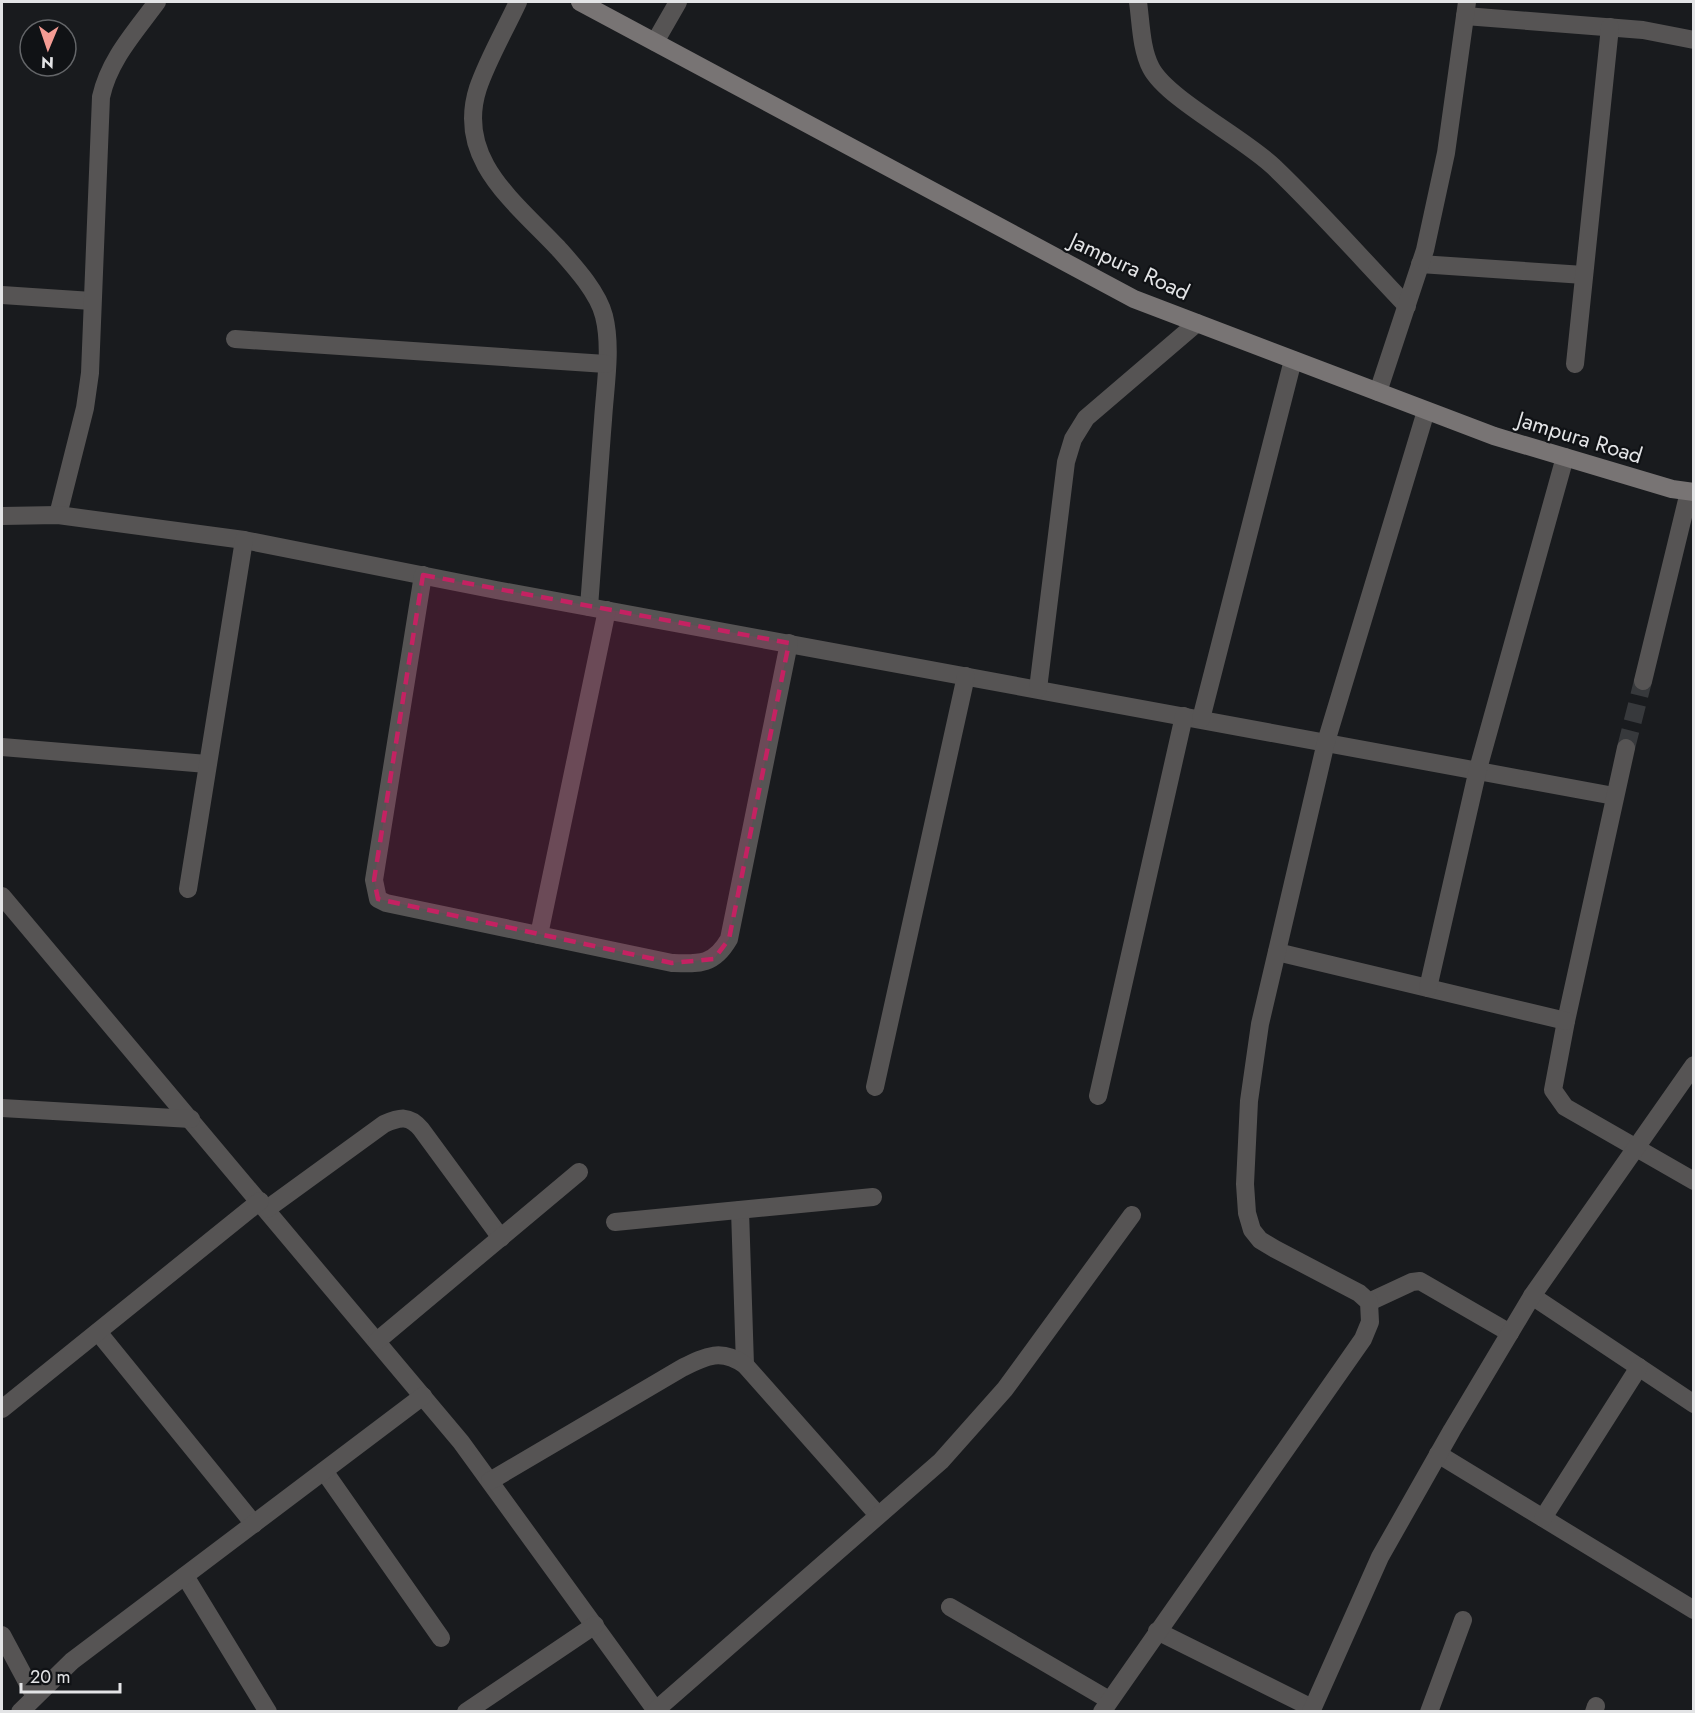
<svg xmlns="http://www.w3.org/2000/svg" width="1695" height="1713" font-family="Jost,sans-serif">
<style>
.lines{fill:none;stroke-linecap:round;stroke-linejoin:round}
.street-tunnel{stroke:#37393c;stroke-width:18;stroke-dasharray:18 9;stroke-linecap:butt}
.street{stroke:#565454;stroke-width:18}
.secondary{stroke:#787474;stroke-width:18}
.marked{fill:#c42262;fill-opacity:0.2;stroke:#c42262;stroke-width:4.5;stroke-dasharray:12 8;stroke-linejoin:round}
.labels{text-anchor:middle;stroke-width:4.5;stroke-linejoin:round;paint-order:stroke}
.street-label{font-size:22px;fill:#e3e4e6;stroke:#101215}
</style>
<rect width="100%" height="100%" fill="#191b1e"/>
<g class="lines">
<!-- street-tunnel -->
<polyline class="street-tunnel" points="1626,748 1643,681"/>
<!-- street -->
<g class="street">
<path d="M518 2C505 30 488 59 478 88 455 159 515 202 558 248 574 266 598 292 604 316 612 348 605 387 603 420 598 482 594 544 589 607"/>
<path d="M1138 2C1141 23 1141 49 1151 68 1167 99 1246 139 1275 168 1321 212 1363 260 1407 306"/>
<polyline points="1465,16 1643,30 1694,40"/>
<polyline points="655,42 678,2"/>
<polyline points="1420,264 1584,275"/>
<polyline points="2,295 92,301"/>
<polyline points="235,339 606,364"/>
<polyline points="1575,364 1610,27"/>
<polyline points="1378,392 1425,250 1446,153 1467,2"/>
<path d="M58 515 85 408 90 373 101 97C109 60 135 32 157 2"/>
<polyline points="2,516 58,515 244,540 496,590 1614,796"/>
<path d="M423 575 374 880 378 899 386 903 672 963C700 964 714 965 729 939L789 643"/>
<polyline points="1643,681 1689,492"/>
<polyline points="1038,689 1066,462 1073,439 1086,418 1197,323"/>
<polyline points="1201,719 1293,360"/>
<polyline points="2,747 207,764"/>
<polyline points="1626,748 1566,1021 1553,1090 1565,1107 1694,1181"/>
<polyline points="188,889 244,540"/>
<polyline points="2,896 461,1442 657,1712"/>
<polyline points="539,935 607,610"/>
<polyline points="1277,952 1566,1021"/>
<polyline points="1428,988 1478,769 1565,457"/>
<polyline points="875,1087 966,676"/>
<polyline points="1098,1096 1184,716"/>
<polyline points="2,1108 191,1119"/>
<path d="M267 1209 384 1124C400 1117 409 1115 421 1129L501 1238"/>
<polyline points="740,1210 745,1365"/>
<polyline points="615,1222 873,1197"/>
<polyline points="1532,1296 1694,1404"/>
<polyline points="1369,1302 1412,1282 1420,1281 1510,1333"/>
<polyline points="98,1332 254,1524"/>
<polyline points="377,1341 579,1172"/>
<polyline points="2,1409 260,1201"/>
<polyline points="1438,1454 1694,1610"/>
<polyline points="324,1471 441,1638"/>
<path d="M490 1481 682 1368C706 1356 721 1348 745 1365L878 1515"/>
<polyline points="1543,1518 1639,1367"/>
<polyline points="185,1576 268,1712"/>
<polyline points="950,1607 1109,1700"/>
<polyline points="1157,1631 1312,1708"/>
<polyline points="2,1635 34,1695"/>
<polyline points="656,1710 941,1461 1005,1389 1132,1215"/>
<polyline points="20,1712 72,1661 423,1396"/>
<polyline points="466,1712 595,1625"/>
<polyline points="1102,1712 1363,1339 1370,1322 1369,1302 1359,1293 1275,1249 1260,1240 1252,1230 1247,1213 1245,1184 1249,1101 1260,1024 1326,742 1426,411"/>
<polyline points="1311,1712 1380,1557 1452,1430 1532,1296 1694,1065"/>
<polyline points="1429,1712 1463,1620"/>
<polyline points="1594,1712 1596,1706"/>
</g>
<!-- secondary -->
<polyline class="secondary" points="580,2 1134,299 1494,436 1672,489 1694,492"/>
</g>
<!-- marked area -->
<path class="marked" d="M423 575 789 643 729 939 714 959 672 963 378 899 374 880Z"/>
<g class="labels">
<!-- street labels -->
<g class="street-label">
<text transform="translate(1130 266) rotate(25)" y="8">Jampura Road</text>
<text transform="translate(1580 437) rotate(17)" y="8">Jampura Road</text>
</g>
</g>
<!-- border -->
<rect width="1695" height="1713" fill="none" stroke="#e3e4e6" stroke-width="6"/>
<!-- north arrow -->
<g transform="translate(48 48) rotate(182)"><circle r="28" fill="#101215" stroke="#646669" stroke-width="1.5"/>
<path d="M0-4.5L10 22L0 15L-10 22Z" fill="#f59c94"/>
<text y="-9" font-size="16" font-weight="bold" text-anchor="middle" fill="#e3e4e6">N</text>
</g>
<!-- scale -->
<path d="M21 1683v9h99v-9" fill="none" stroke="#e3e4e6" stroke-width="3"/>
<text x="30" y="1683" font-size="18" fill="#e3e4e6" stroke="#101215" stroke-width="4.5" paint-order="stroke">20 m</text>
</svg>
